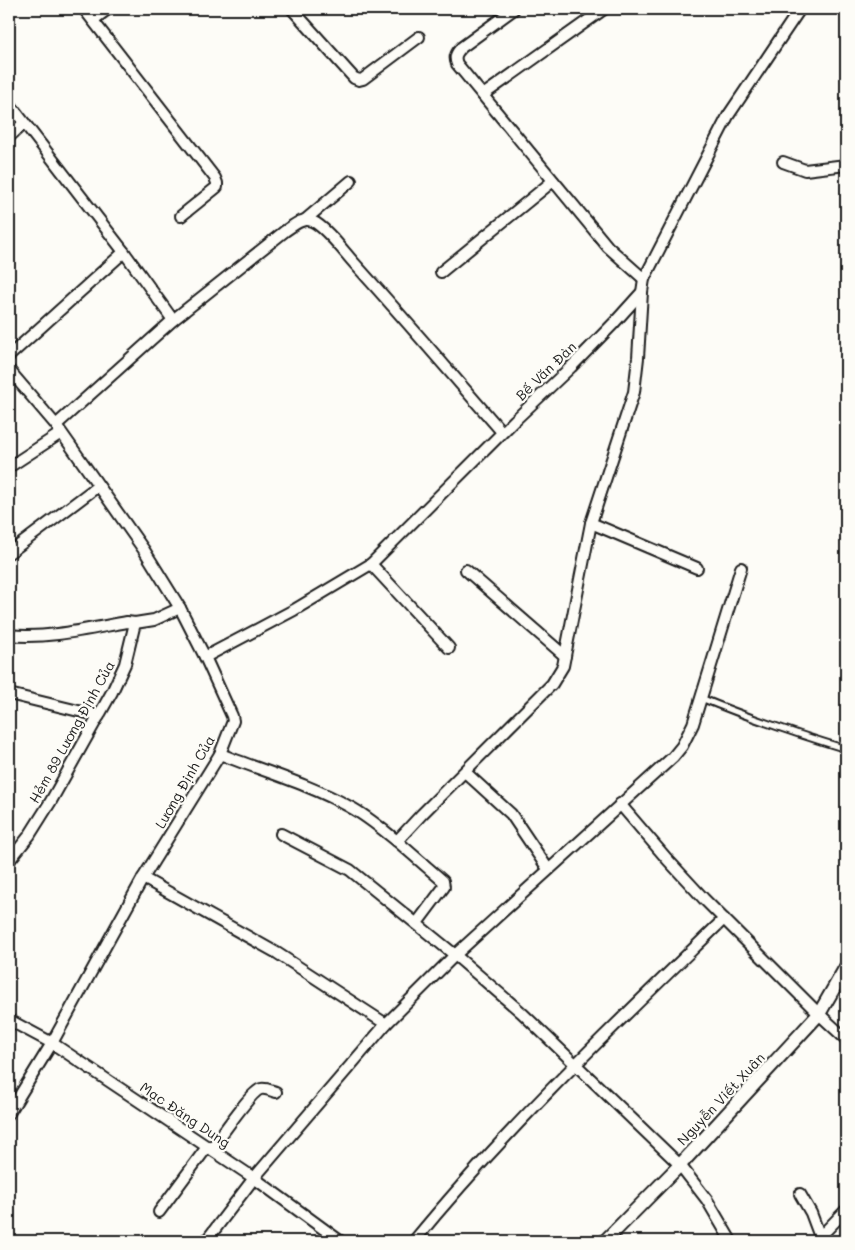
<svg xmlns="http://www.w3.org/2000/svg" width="855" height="1250" font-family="Mali,sans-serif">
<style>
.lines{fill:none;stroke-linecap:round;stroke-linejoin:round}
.service-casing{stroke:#1c1c1c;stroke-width:9}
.minor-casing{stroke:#1c1c1c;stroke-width:14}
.tertiary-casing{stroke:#1c1c1c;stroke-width:16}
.service{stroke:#fdfcf7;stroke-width:5}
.minor{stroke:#fdfcf7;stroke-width:10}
.tertiary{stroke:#fdfcf7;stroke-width:12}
.labels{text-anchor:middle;stroke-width:4.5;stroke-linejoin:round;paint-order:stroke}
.street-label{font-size:14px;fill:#1c1c1c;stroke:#fdfcf7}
</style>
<rect width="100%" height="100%" fill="#fdfcf7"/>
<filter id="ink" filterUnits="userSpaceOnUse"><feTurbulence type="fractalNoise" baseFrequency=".02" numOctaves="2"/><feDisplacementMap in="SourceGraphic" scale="10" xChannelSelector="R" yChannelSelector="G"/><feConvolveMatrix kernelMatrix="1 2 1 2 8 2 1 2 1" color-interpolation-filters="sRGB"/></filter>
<g filter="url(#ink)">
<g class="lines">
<!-- service casing -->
<g class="service-casing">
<path id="service" d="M701 698C749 718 797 734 846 749"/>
</g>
<!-- minor casing -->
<g class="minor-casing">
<g id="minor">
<polyline points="84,9 215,178 217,183 217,187 181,216"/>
<polyline points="292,9 354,78 359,80 363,79 419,37"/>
<path d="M514 9 462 47C456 53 454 57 457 64L608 247 644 279"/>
<polyline points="93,20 108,9"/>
<polyline points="483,95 604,9"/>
<polyline points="9,103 124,252 173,320"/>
<polyline points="9,137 24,123"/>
<polyline points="783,162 805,170 846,165"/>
<polyline points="305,220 351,181"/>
<polyline points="441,272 553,181"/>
<polyline points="9,356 124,252"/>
<polyline points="9,370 56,425 144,550 180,608 205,657 232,716 233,721 220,754 143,878 52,1043 9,1113"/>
<path d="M56 425 173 320 285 231C293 226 302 217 312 221 326 227 344 252 355 264 405 319 453 376 502 432"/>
<polyline points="9,467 61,433"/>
<polyline points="591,523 697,568"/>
<polyline points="9,553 98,486"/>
<polyline points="371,564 449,648"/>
<polyline points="466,570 565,656"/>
<path d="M9 635C48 639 88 629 127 622L135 623"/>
<polyline points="205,657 294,610 371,564 515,420 571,367 614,323 642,292 644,279 728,116 800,9"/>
<polyline points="9,694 99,716"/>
<path d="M220 754C263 771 309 784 350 807 367 816 382 829 397 841L422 814 552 684 563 666 591 523 634 392 638 358 642 292"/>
<polyline points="465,772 511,814 548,869"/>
<polyline points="620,804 667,859 704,899 819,1014 846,1039"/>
<polyline points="281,834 350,870 455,955 521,1012 680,1165 707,1200 731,1241"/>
<polyline points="397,841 443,881 444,887 417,923"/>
<polyline points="9,861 29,836 51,801 112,692 125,664 135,623 154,620 180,608"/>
<polyline points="143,878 277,953 386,1024"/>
<polyline points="9,1020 52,1043 254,1178 340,1241"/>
<path d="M211 1149C219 1139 251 1091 261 1089 266 1088 272 1091 276 1092"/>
<polyline points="800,1194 811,1213 820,1237"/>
<polyline points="159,1212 207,1147"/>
<polyline points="206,1241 254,1178 386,1024 455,955 673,757 682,746 693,724 741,568"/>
<path d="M414 1241C509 1125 617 1023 724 919"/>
<polyline points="816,1241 846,1210"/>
</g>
</g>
<!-- tertiary casing -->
<g class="tertiary-casing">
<polyline id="tertiary" points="605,1241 680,1165 819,1014 846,967"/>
</g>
<!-- service -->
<use href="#service" class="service"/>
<!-- minor -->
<use href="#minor" class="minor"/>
<!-- tertiary -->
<use href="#tertiary" class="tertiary"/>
</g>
</g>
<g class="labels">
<!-- street labels -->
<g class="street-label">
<text transform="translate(546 371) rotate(-44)" y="5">Bế Văn Đàn</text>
<text transform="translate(72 732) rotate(-61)" y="5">Hẻm 89 Lương Định Của</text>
<text transform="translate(185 782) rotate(-60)" y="5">Lương Định Của</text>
<text transform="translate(721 1099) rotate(-47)" y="5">Nguyễn Viết Xuân</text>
<text transform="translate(185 1115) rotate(34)" y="5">Mạc Đăng Dung</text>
</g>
</g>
<!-- margin -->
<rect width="855" height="1250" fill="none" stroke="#fdfcf7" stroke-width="30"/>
<rect x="15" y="15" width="825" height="1220" fill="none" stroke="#1c1c1c" stroke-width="2" filter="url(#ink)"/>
</svg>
